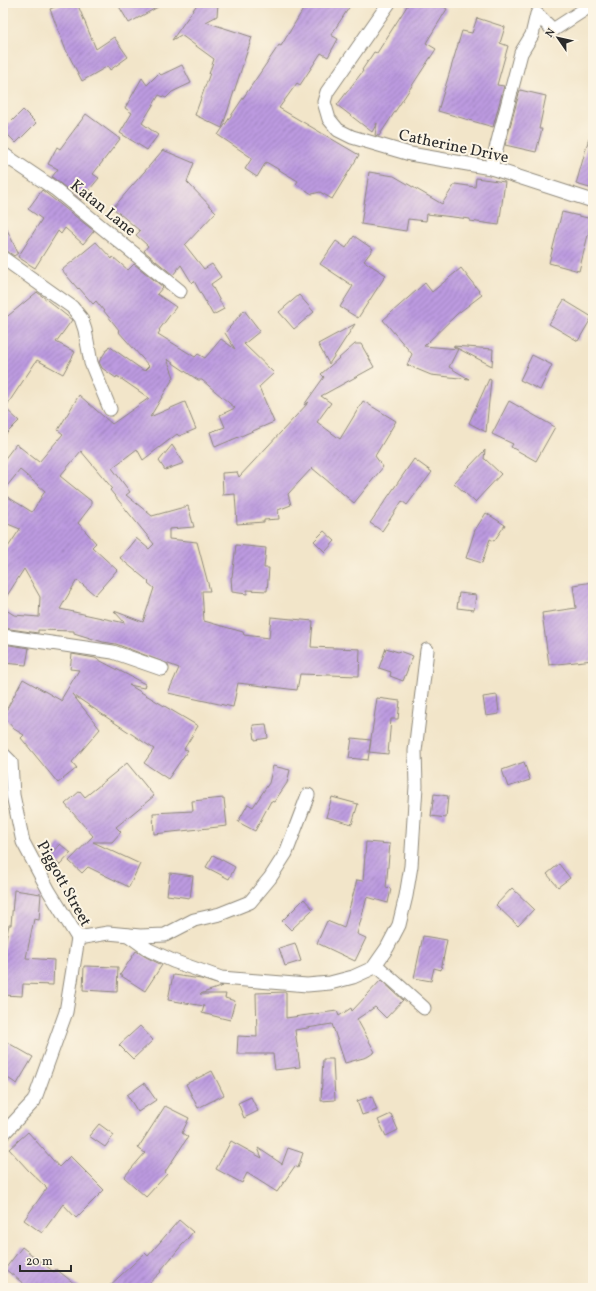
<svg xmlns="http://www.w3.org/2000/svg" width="596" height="1291" font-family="Vollkorn,serif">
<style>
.building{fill:url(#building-hatch);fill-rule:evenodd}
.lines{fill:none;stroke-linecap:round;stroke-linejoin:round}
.street-casing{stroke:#8e887a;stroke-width:15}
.street{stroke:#fff;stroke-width:13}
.labels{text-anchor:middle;stroke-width:4;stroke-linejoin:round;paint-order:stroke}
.street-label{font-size:16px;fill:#2b2b2b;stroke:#fcf5e5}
</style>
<defs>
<pattern id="building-hatch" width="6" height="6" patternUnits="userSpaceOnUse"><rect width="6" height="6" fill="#bc9ae0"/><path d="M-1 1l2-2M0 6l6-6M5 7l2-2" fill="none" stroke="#997eb6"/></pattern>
</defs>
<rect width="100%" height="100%" fill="#fcf5e5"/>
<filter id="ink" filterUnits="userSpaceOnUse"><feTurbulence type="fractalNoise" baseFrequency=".025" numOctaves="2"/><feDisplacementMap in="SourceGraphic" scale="8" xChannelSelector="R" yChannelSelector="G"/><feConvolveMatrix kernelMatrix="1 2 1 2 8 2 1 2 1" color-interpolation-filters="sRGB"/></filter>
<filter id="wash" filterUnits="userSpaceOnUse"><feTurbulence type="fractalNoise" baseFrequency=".012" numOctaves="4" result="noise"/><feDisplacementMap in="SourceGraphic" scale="16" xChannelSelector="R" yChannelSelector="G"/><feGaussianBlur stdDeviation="0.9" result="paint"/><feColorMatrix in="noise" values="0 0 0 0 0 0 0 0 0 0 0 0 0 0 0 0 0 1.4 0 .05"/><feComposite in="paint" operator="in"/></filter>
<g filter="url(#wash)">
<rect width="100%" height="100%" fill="#f2e5c9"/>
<g id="blocks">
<!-- building -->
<g class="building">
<polygon points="64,3 77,3 96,49 114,37 128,57 110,70 108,66 82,81 65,48 50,9"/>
<polygon points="117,3 165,3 129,23"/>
<polygon points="198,3 218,3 217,16 206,22 252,37 222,128 195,115 210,73 209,74 214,59 181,35 172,40"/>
<polygon points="307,3 352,3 331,35 338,39 328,57 321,53 300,85 297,83 279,108 359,155 332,199 320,192 312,194 296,184 298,181 266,162 257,177 245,169 252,158 218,135 279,45 281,46"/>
<polygon points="409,3 438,3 447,9 426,43 436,49 379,136 375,135 377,123 372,132 337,105 363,71 362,70 374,52 377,53"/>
<polygon points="477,18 505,27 500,43 508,46 497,85 504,86 493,127 438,111 462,31 472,33"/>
<polygon points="182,65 191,83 172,92 166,98 159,95 142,123 158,135 147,150 120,133 132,113 125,108 142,78 147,85 159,73 161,75"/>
<polygon points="520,90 546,96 539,129 542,129 536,152 505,145"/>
<polygon points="23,110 36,123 16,143 3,130"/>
<polygon points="86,114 120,139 93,174 99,178 81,200 52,177 58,169 48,164 57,147 60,149"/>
<polygon points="589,138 593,139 593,189 576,184"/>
<polygon points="163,150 194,163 187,182 216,212 185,245 204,269 212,264 221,277 211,284 224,309 213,315 194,281 192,283 181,265 173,275 144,251 148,246 136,235 140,231 113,208"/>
<polygon points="369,172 394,176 442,204 455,184 475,187 476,178 505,182 499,225 470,221 470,219 427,214 426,221 408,219 406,231 361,224"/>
<polygon points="42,190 94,231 83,244 65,228 61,234 58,231 35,268 18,257 42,219 28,209"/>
<polygon points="562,212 592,219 579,271 549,263"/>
<polygon points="3,221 18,253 14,256 7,251 3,250"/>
<polygon points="354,236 373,249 364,261 386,275 358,318 340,307 353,286 320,264 336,241 346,248"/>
<path d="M96 242 112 259 113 257 128 270 134 264 163 287 157 294 176 307 159 330 160 331 158 334 195 357 198 354 205 358 221 339 235 349 225 333 244 310 260 331 244 344 274 373 259 387 274 422 215 447 210 432 225 427 220 415 235 408 202 380H198L167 359 174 377 150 417 185 402 196 429 179 436 177 434 143 460 137 449 112 468 130 492 126 495 152 516 188 506 194 527 169 529V539L197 542 210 591H202L204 621 243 632 244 635 269 638 271 617 313 621 311 647 360 649 359 676 300 674 297 690 238 683 233 707 168 693 179 668 116 644 103 642 74 633V631L38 630V633L3 628V608L14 615 39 617 40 597 24 569 3 602V550L8 547 20 529 3 522V494L32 512 45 491 20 470 3 491V461L16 444 39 462 63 434 58 430 79 395 112 424 149 398 117 376 116 378 102 368 99 362 109 346 144 371 149 366 118 331 119 330 96 301 93 304 79 288 78 289 62 270ZM81 451 112 488 110 490 154 544 149 549 136 538 120 558 149 582 148 583 154 588 143 622 114 611 125 623 60 609 77 580 95 595 117 570 92 547 96 543 78 523 91 506V501L60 476Z"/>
<polygon points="461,268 482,295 457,314 424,346 458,349 449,367 469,379 431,375 407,365 412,354 383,320 425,283 432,292"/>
<polygon points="37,292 72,320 56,342 75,352 63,374 37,360 5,408 19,421 3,437 3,320"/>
<polygon points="299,295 314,312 294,329 279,312"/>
<polygon points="564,300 592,317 578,341 549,324"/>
<polygon points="355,324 329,364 318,344"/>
<polygon points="355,344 361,344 374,367 321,396 331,403 317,422 340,439 363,401 396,421 375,456 383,467 354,503 312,468 288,494 291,505 278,510 279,519 264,520 264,522 237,524 235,494 222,495 223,493 222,473 237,472 239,477 309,402 304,405 324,377 321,374"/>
<polygon points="453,346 493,349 492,366"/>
<polygon points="532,355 552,365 540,390 520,380"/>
<polygon points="489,379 491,380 486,432 469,423"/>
<polygon points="509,401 555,427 536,461 511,447 513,444 492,434"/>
<polygon points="172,445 184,463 165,470 159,461"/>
<polygon points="485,450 484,459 485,459 501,474 475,502 454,483"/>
<polygon points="414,459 432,472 407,505 402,501 382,531 370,523"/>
<polygon points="486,513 505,525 494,541 490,539 482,563 466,558 475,530"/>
<polygon points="324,531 335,541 325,552 314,541"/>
<polygon points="236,545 266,548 264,568 269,568 267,591 247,590 247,594 232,592 231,577 232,577"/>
<polygon points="593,582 593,660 549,665 542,613 576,608 573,585"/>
<polygon points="459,593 476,595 474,610 457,608"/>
<polygon points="3,644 29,648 26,665 3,663"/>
<polygon points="386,648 398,652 399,651 413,656 403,681 390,676 391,672 379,668"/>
<polygon points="72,654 95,658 145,684 144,688 129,685 198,726 184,749 188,750 168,779 144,763 154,749 72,694 100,729 72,762 77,768 58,783 21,738 24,735 14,729 3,716 23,679 62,701 62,698 79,670 70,669"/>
<polygon points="497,695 499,714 486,716 483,697"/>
<polygon points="377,698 400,701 398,719 391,719 388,754 369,752"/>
<polygon points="266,724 268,738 255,740 253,725"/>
<polygon points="352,738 371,740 368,760 349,758"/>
<polygon points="524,762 530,780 508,787 502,770"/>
<polygon points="127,763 154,796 116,827 121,832 112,842 93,842 140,864 129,887 88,867 82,873 69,861 93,836 65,804 80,791 85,797"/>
<polygon points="273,766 290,770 287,783 274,802 271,801 255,831 238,822 248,804 253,807 269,783"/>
<polygon points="434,794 448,796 446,818 431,816"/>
<polygon points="332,797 358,804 352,824 326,817"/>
<polygon points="224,798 227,826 154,834 153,813 193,811 192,801"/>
<polygon points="366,842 390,844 386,888 391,889 388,903 367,897 357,934 366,938 355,961 317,943 327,921 344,928 357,880 363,881"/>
<polygon points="60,844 71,853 60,865 49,856"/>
<polygon points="213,855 235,867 229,879 206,867"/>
<polygon points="559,864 570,878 558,887 547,874"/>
<polygon points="170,873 193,876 190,898 167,895"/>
<polygon points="512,888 534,909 518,926 496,905"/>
<polygon points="14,890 41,894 39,920 34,919 26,958 54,960 53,985 23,984 22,996 3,995 3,951 9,925 11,925"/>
<polygon points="304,899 313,909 291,930 282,921"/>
<polygon points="423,936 447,940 441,970 434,968 431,981 414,978"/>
<polygon points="295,943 301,961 285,966 279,948"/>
<polygon points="136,951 146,957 162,965 145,991 120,975"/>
<polygon points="84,966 118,967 117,992 83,990"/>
<polygon points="173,975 201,979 223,986 200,994 226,994 225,998 235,1001 230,1020 202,1013 204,1006 168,1000"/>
<polygon points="381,980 403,1000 386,1018 375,1007 357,1019 375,1052 367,1057 345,1063 332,1024 295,1030 300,1067 275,1070 273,1054 237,1054 238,1036 257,1037 256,993 286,992 286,1018 337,1011 339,1016 351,1008 352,1011"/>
<polygon points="140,1026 153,1040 133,1059 119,1045"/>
<polygon points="3,1040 33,1057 17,1084 3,1075"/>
<polygon points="323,1059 333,1059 335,1100 321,1101"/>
<polygon points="212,1071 224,1095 198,1108 186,1084"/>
<polygon points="144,1083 156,1100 138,1112 127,1095"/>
<polygon points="372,1096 377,1110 362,1115 357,1101"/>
<polygon points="251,1097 258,1111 244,1118 238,1103"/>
<polygon points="165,1106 189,1118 182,1133 188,1137 165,1172 167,1174 146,1197 124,1177 145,1153 138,1148"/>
<polygon points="391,1114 398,1130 386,1136 378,1120"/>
<polygon points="99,1124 114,1135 105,1147 89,1136"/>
<polygon points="28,1132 59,1167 70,1156 104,1190 76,1218 63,1204 42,1233 24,1220 47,1188 29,1171 9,1149"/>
<polygon points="231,1141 262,1158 258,1148 282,1164 288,1148 303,1153 298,1168 295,1166 277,1192 247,1173 242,1183 216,1169"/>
<polygon points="179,1220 193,1232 161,1270 162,1271 144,1288 107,1288 145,1253 148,1256"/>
<polygon points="22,1247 54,1272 56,1269 80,1288 29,1288 5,1269"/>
</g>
</g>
</g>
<g filter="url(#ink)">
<use href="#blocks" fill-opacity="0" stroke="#8e887a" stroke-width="1"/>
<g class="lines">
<!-- street casing -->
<g class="street-casing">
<g id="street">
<polyline points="389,3 327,92 324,102 329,119 338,130 352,137 410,154 491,168 593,201"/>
<polyline points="3,154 55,189 180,291"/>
<polyline points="491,168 521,53 532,35 537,14 553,30 593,4"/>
<polyline points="3,258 72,307 81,318 85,330 91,363 110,409"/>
<polyline points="3,636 113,652 162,669"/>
<polyline points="3,754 11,762 13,795 23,842 49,891 78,938 66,1012 34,1101 3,1134"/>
<polyline points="128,935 149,950 173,961 221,978 307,985 330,983 353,977 373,968 387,948 399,925 406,896 411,866 416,786 415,751 427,650"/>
<polyline points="78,938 108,933 140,936 165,935 194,920 220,914 250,902 270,878 286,853 308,795"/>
<polyline points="376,965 424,1008"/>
</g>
</g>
<!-- street -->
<use href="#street" class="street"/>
</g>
</g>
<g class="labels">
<!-- street labels -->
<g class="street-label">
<text transform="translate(454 145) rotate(12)" y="6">Catherine Drive</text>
<text transform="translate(104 207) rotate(39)" y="6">Katan Lane</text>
<text transform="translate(65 883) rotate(61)" y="6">Piggott Street</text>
</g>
</g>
<!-- margin -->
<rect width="596" height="1291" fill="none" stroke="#fcf5e5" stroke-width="16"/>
<!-- north arrow -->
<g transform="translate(558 38) rotate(304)" stroke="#fcf5e5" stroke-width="3" paint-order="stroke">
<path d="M0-3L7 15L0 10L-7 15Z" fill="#2b2b2b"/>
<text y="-6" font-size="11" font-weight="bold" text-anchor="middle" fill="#2b2b2b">N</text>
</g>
<!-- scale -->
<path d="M20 1265v6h51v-6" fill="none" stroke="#2b2b2b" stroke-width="2"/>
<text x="26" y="1265" font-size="12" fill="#2b2b2b" stroke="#fcf5e5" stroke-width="3" paint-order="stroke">20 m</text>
</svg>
